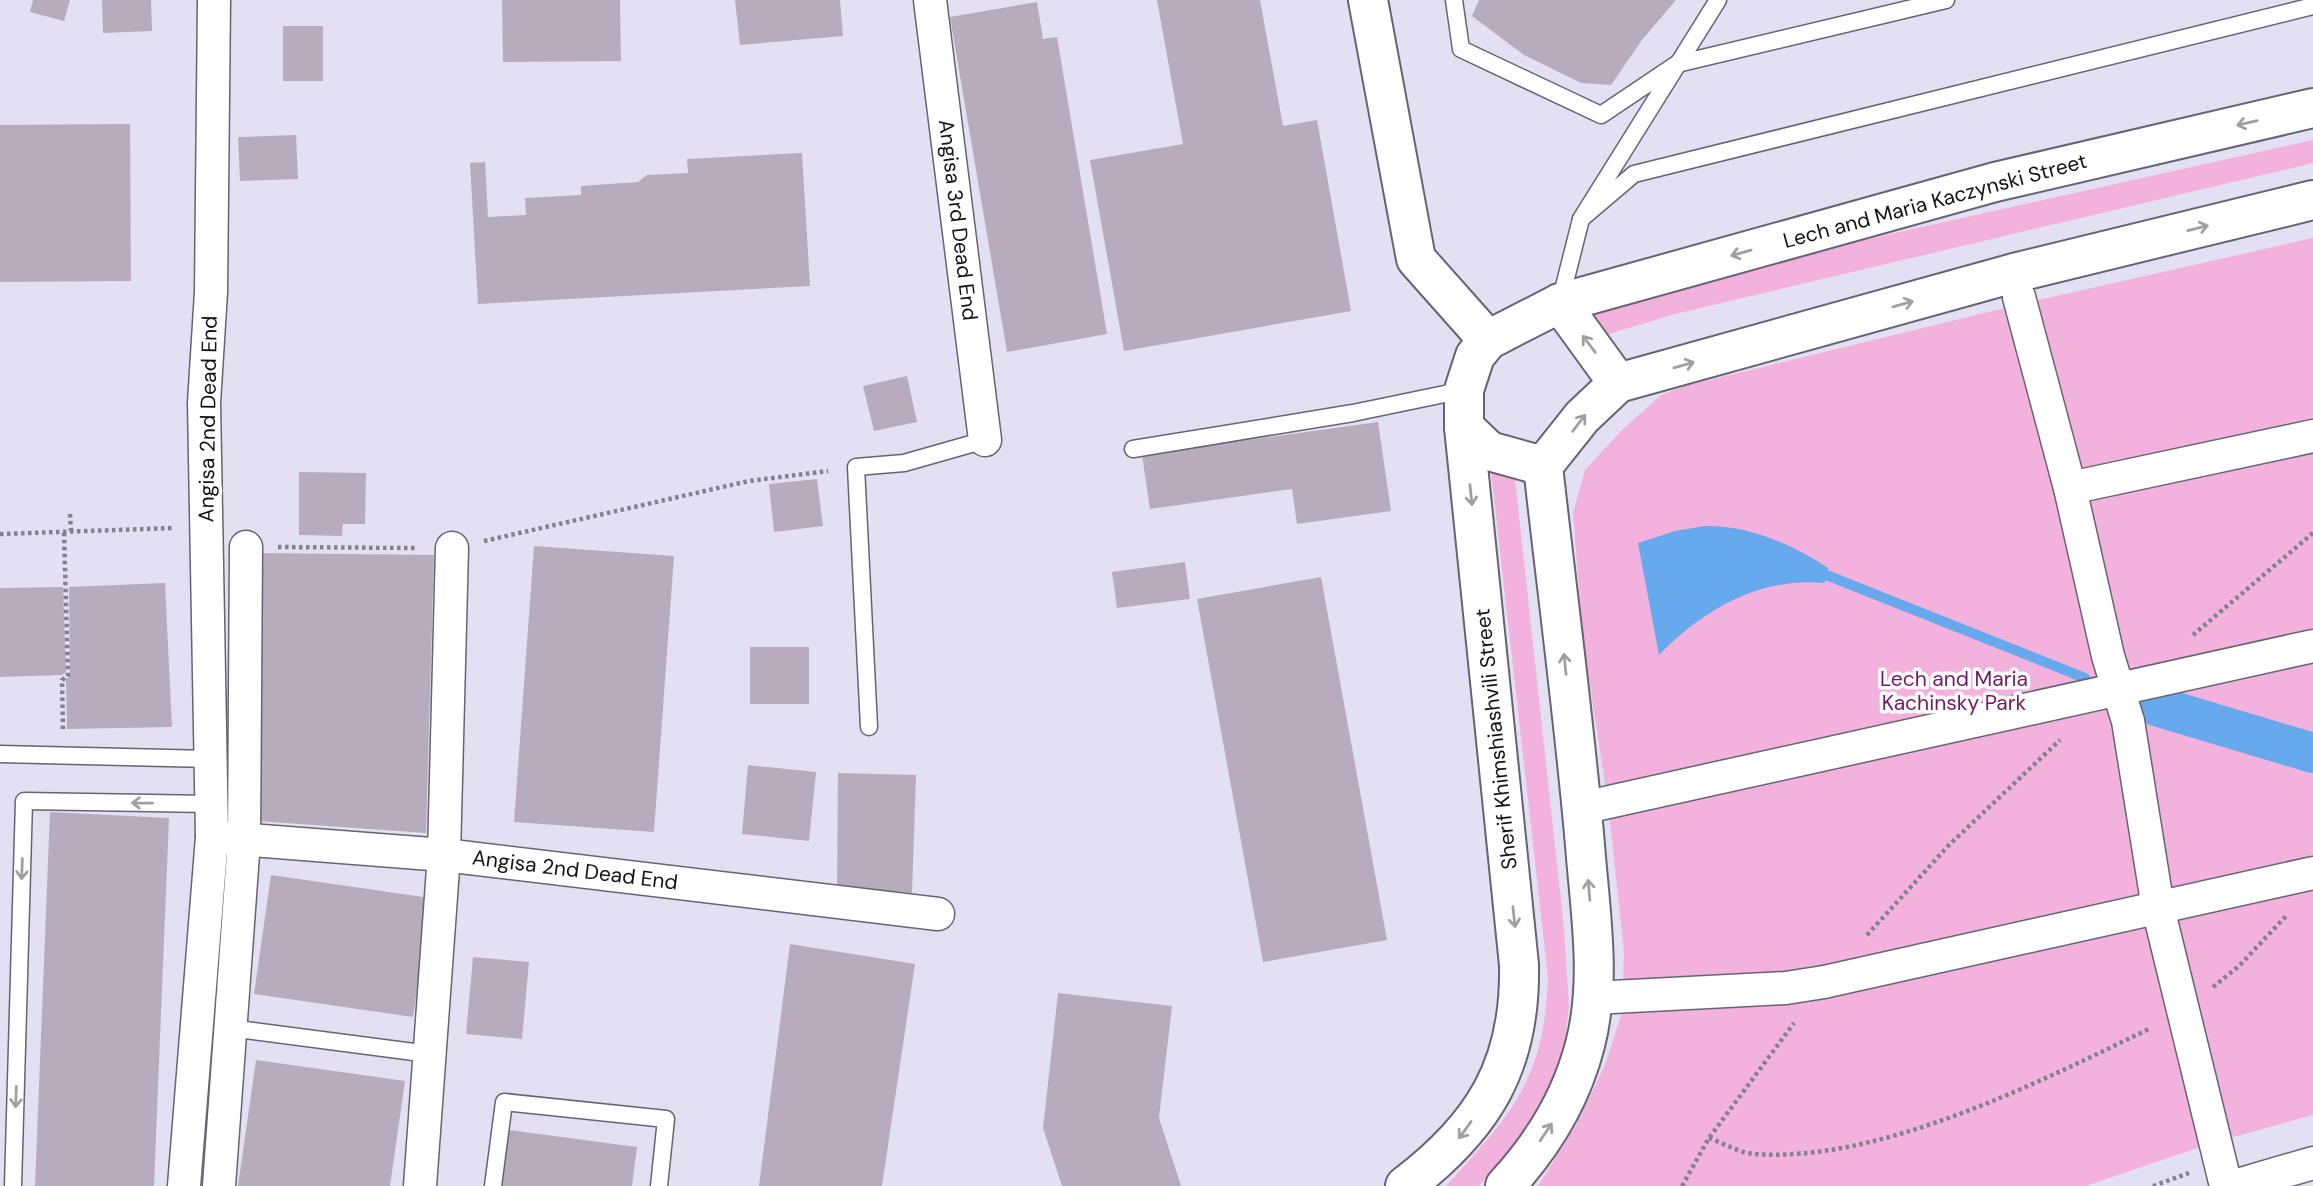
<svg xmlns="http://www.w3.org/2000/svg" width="2313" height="1186" font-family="'DM Sans',sans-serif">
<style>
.green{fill:#f2b2dd}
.water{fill:#67a9ed}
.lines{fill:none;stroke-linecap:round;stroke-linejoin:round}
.stream{stroke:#67a9ed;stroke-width:10}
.canal{stroke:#67a9ed;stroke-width:40}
.building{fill:#b7acbb}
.lane-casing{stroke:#666373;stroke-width:19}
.street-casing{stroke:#666373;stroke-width:35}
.secondary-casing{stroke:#666373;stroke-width:42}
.path{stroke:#84818e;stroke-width:4.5;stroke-dasharray:3.5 3.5;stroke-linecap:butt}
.lane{stroke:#fff;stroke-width:16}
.street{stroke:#fff;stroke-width:32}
.secondary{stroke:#fff;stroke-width:38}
.oneway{stroke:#a0a0a2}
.labels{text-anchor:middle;stroke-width:7;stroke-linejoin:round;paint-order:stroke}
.street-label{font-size:21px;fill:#121117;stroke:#fff}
.park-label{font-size:21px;fill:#751660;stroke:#fff}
</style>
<rect width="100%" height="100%" fill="#e4e0f3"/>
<!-- green -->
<g class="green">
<polygon points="2313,140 2313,163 1675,314 1592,339 1576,304"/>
<polygon points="2313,238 2313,1115 2215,1142 2086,1186 1538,1186 1576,1125 1605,1065 1622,1012 1624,952 1608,803 1583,640 1573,513 1585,470 1621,431 1661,395 1685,386 2021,304"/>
<path d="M1514 469 1564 928 1569 1007 1562 1064 1524 1131 1479 1186H1446C1512 1114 1544 1080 1548 978L1491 471 1501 474Z"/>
</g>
<!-- water -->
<path class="water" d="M1705 526C1749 525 1791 544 1828 568L1829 576 1824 583C1759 577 1703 610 1659 655L1638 543 1675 531Z"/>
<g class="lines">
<!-- stream -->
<polyline class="stream" points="1829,576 2085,678"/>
<!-- canal -->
<polyline class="canal" points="2156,706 2313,753"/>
</g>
<!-- building -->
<g class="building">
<polygon points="33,0 70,0 64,21 30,12"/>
<polygon points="102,0 151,0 152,31 103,33"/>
<polygon points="502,0 620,0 621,61 503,62"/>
<polygon points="735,0 840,0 843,36 740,45"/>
<polygon points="1157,0 1260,0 1283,126 1317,120 1351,311 1124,351 1090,160 1183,144"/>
<polygon points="1479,0 1676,0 1642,40 1611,85 1581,83 1524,55 1472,16"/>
<polygon points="1037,2 1043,39 1057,37 1107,334 1007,352 950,17"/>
<rect x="283" y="26" width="40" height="55"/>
<polygon points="130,124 131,281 0,282 0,125"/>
<polygon points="296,135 298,179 240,181 238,137"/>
<polygon points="802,153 810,286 478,304 470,163 485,162 488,217 526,215 525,198 581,195 581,186 638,182 647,175 688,173 687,159"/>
<polygon points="907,376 917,422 874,431 863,386"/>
<polygon points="1378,422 1391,511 1297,524 1292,489 1150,509 1142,455"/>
<polygon points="299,472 366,473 365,524 343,524 342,536 299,535"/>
<polygon points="817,479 823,526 774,532 769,484"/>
<polygon points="534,546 674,556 654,832 514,822"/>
<polygon points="258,553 434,555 426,833 257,821"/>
<polygon points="1185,562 1190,599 1117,608 1112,572"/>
<polygon points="1321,577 1387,940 1263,962 1197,599"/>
<polygon points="165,583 172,727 67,729 66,678 70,678 69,587"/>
<polygon points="63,587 66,672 62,675 0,677 0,588"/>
<rect x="750" y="647" width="59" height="57"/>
<polygon points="748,765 816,772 809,841 742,834"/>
<polygon points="838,773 916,775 912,893 837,889"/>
<polygon points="50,812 169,818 154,1186 35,1186"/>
<polygon points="271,875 430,898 413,1017 254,994"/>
<polygon points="790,944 915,964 882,1186 759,1186"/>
<polygon points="473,957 529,962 522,1039 466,1034"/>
<polygon points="1058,993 1172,1006 1159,1118 1181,1186 1062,1186 1043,1128"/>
<polygon points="256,1060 405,1081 390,1186 238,1186"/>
<polygon points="509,1130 637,1147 632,1186 502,1186"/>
</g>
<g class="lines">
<!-- lane casing -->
<g class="lane-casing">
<g id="lane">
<polyline points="1454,0 1461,49 1601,115 1677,64 1946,0"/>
<polyline points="1581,219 1634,174 2313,6"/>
<polyline points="1560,302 1581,219 1718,0"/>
<polyline points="1133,449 1353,413 1464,390"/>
<polyline points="869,727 856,467 904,463 985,440"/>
<polyline points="0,754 209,759"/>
<polyline points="230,1028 429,1054"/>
<polyline points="13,1186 24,801 211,804"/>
<polyline points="493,1186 504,1102 666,1119 659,1186"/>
</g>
</g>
<!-- street casing -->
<g class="street-casing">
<g id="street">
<polyline points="214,0 211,292 204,403 212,837 444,855 938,914"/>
<polyline points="930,0 985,440"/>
<polyline points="2019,297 2070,488 2108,656 2128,721 2158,908 2226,1186"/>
<polyline points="2070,488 2313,436"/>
<polyline points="1582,808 2313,646"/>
<polyline points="1593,998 1786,988 1824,982 2313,873"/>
<polyline points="184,1186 212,837"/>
<polyline points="219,1186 244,840 246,547"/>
<polyline points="420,1186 444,855 452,548"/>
<polyline points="2234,1186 2313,1163"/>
</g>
</g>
<!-- secondary casing -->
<g class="secondary-casing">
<g id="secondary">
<polyline points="1368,0 1416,259 1488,340"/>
<polyline points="1560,303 1618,383"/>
<polyline points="1464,427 1489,451 1543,466"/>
<path d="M1405 1186C1484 1126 1521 1065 1519 965L1464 427V390L1475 356 1488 340 1560 303 1995 182 2313 108"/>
<path d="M1505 1186C1542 1146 1571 1099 1585 1045 1602 980 1590 911 1585 845 1574 718 1557 592 1543 466L1582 417 1618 383 2014 273 2313 200"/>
</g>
</g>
<!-- path -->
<g class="path">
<polyline points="70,514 71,531"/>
<polyline points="0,534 174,528"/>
<polyline points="484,541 749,481 828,471"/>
<polyline points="278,547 417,548"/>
<polyline points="2193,635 2313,533"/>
<polyline points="63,729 62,680 68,676 64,532"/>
<polyline points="1867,935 1949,845 2060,740"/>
<polyline points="2213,987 2239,966 2287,915"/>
<path d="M1709 1138C1723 1143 1740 1153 1754 1154 1880 1163 2039 1082 2151 1028"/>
<polyline points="1682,1186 1709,1138 1794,1023"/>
<polyline points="2153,1186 2189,1173"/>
</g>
<!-- lane -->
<use href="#lane" class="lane"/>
<!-- street -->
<use href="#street" class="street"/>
<!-- secondary -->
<use href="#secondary" class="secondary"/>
</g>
<!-- one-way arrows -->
<defs><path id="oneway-shaft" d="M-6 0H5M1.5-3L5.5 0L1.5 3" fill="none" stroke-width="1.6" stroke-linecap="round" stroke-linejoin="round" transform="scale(1.75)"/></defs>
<g class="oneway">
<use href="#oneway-shaft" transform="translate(2247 123) rotate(167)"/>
<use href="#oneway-shaft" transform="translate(2198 228) rotate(-14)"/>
<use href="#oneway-shaft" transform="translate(1741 253) rotate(164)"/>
<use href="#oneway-shaft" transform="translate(1903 304) rotate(-16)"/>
<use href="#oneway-shaft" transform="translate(1589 344) rotate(-127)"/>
<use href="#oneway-shaft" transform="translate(1684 365) rotate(-16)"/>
<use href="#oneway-shaft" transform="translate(1579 423) rotate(-53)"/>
<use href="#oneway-shaft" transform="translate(1471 495) rotate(84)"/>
<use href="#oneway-shaft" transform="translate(1565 664) rotate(-96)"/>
<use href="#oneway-shaft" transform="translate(142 803) rotate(-179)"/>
<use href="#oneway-shaft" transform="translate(22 869) rotate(92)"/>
<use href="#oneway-shaft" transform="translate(1589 890) rotate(-95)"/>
<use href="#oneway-shaft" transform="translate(1514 917) rotate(84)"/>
<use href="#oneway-shaft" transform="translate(16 1097) rotate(92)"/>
<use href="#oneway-shaft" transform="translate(1465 1130) rotate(126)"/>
<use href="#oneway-shaft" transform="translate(1546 1132) rotate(-56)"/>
</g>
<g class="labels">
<!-- street labels -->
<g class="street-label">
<text transform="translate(1935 201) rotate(-15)" y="7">Lech and Maria Kaczynski Street</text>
<text transform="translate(958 220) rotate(83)" y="7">Angisa 3rd Dead End</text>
<text transform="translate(208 419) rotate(-89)" y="7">Angisa 2nd Dead End</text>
<text transform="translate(1496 739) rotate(-96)" y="7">Sherif Khimshiashvili Street</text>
<text transform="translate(575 870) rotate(7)" y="7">Angisa 2nd Dead End</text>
</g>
<!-- park labels -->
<g class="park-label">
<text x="1954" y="686">Lech and Maria<tspan x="1954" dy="24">Kachinsky Park</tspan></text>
</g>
</g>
</svg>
